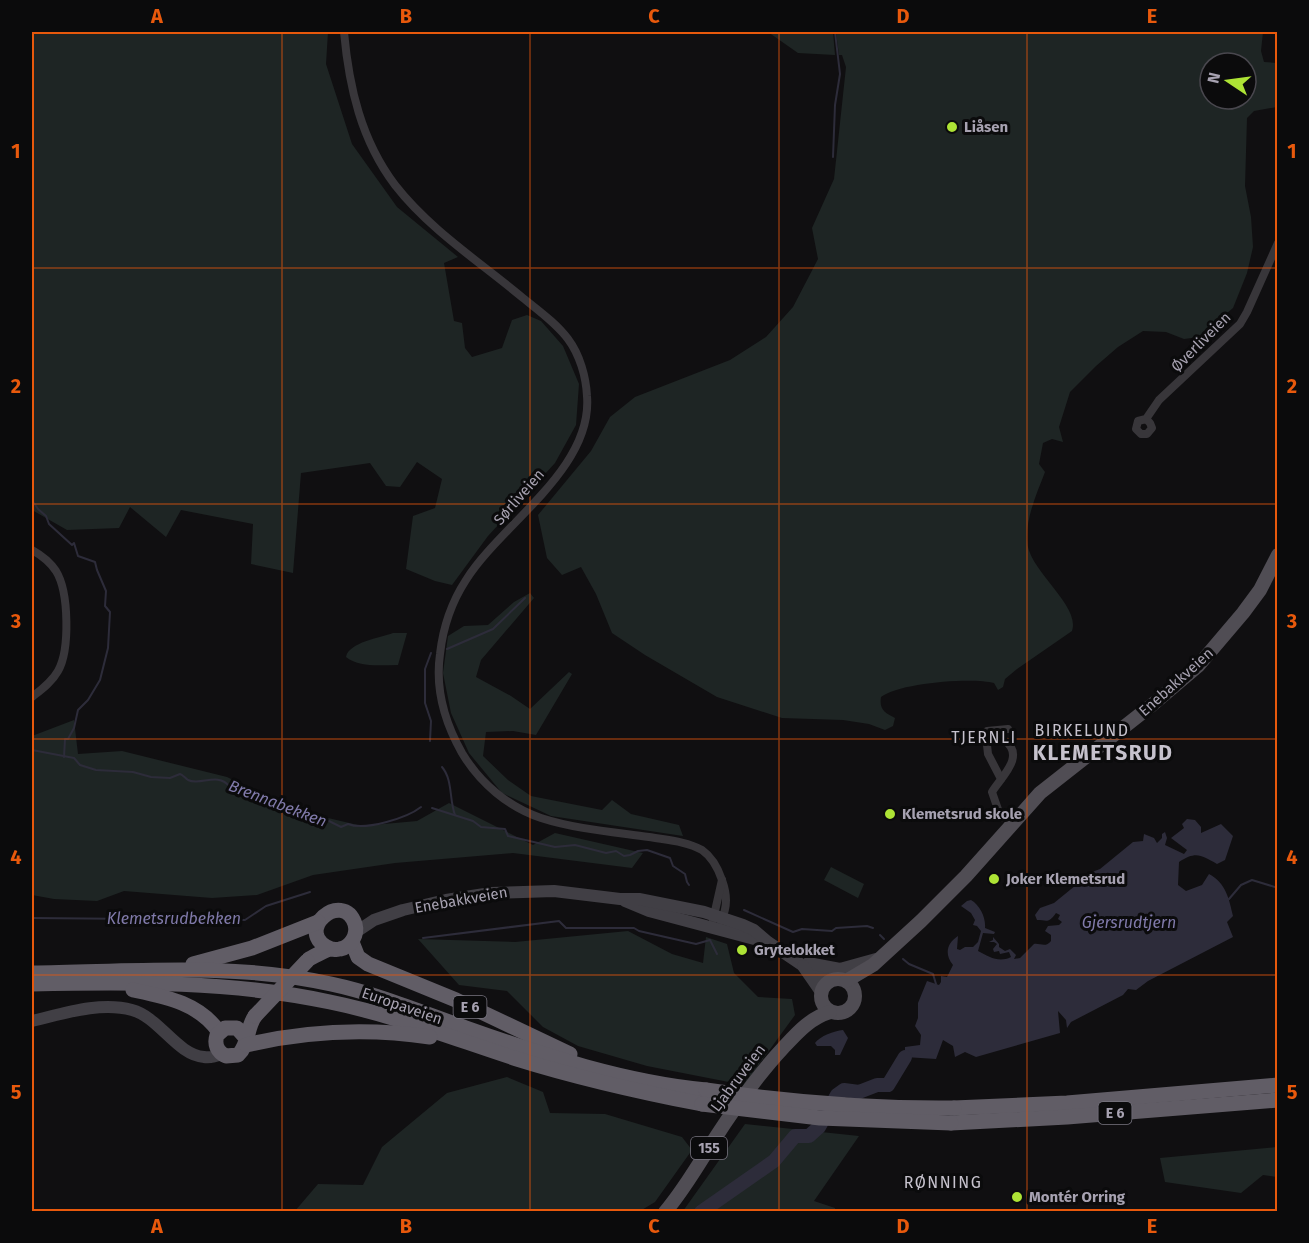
<svg xmlns="http://www.w3.org/2000/svg" width="1309" height="1243" font-family="'Fira Sans',sans-serif">
<style>
.green{fill:#1e2524;fill-rule:evenodd}
.water{fill:#2d2c3a}
.lines{fill:none;stroke-linecap:round;stroke-linejoin:round}
.stream{stroke:#2d2c3a;stroke-width:2}
.river{stroke:#2d2c3a;stroke-width:14}
.street{stroke:#38363a;stroke-width:8}
.secondary{stroke:#413f45;stroke-width:12}
.primary{stroke:#504d54;stroke-width:14}
.highway{stroke:#615d66;stroke-width:15}
.highway-bridge{stroke:#615d66;stroke-width:15}
.grid{fill:none;stroke:#e8590c;stroke-width:1.5;stroke-opacity:0.55}
.poi-dot{fill:#ade335;stroke:#0b0b0c;stroke-width:2}
.labels{text-anchor:middle;stroke-width:6;stroke-linejoin:round;paint-order:stroke}
.shield{fill:#0b0b0c;stroke:#787580;stroke-width:1.5}
.shield-label{font-size:14px;font-weight:bold;fill:#a7a2b1}
.poi-label{font-size:15px;font-weight:bold;fill:#a7a2b1;stroke:#0b0b0c;text-anchor:start}
.street-label{font-size:15px;fill:#a7a2b1;stroke:#0b0b0c}
.neighbourhood-label{font-size:16px;letter-spacing:1.5px;fill:#c6c2cd;stroke:#0b0b0c}
.water-label{font-size:16px;font-style:italic;fill:#807aaa;stroke:#0b0b0c}
.district-label{font-size:21px;font-weight:bold;letter-spacing:1.5px;fill:#c6c2cd;stroke:#0b0b0c}
.neatline{fill:none;stroke:#e8590c;stroke-width:2}
.grid-label{font-size:20px;text-anchor:middle;font-weight:bold;fill:#e8590c}
</style>
<rect width="100%" height="100%" fill="#100f11"/>
<!-- green -->
<g class="green">
<polygon points="32,32 328,32 326,64 352,144 397,207 458,257 444,263 454,321 462,323 465,348 472,357 502,348 512,320 527,315 541,321 563,346 579,384 576,425 555,463 488,536 452,585 435,581 406,569 413,516 435,508 442,479 417,462 400,487 386,486 370,463 301,473 293,573 251,564 253,524 181,510 166,537 130,507 119,528 67,530 32,510 32,368 33,365 32,364"/>
<polygon points="768,32 833,32 835,55 798,53"/>
<path d="M836 32H1263L1261 51 1264 62 1277 63V107L1254 111 1247 118 1245 186 1251 217 1253 247 1247 273 1233 308 1199 337 1184 339 1166 332 1143 331 1118 347 1096 366 1070 392 1059 427 1063 442 1052 439 1043 443 1039 464 1045 472C1037 493 1026 517 1027 540 1027 570 1081 605 1072 631L1017 669 1005 679 1003 687 998 690 994 683C972 677 898 683 881 697 879 710 885 713 895 718L893 726 885 730 869 724 843 720 782 718 717 697 645 655 612 633 596 594 581 567 562 575 547 558 538 515 591 451 610 417 635 397 730 360 766 337 793 307 818 259 812 228 834 179 846 67 842 55H839ZM1210 63H1246V99H1210Z"/>
<polygon points="530,593 534,598 481,660 476,677 511,696 530,709 569,672 572,674 536,735 513,731 486,732 483,756 508,780 531,796 602,810 612,800 631,814 679,825 683,836 551,816 502,793 469,753 451,713 443,673 448,636 464,626 488,625 514,602"/>
<path d="M393 633H407L398 665C380 665 360 668 346 657 349 642 380 638 393 633Z"/>
<polygon points="74,720 78,754 122,751 227,777 294,810 362,826 417,821 449,803 533,845 555,833 643,853 632,868 513,853 395,863 313,875 257,895 212,898 124,891 97,901 54,899 32,895 32,736"/>
<polygon points="831,867 864,884 858,898 824,880"/>
<polygon points="628,931 672,954 703,963 706,937 727,944 734,973 758,997 792,999 795,1015 744,1085 647,1066 578,1046 543,1027 507,991 459,985 418,939 515,942"/>
<polygon points="507,1077 543,1092 550,1113 605,1114 682,1137 692,1150 655,1202 640,1211 295,1211 318,1184 363,1185 382,1147 447,1093"/>
<polygon points="745,1124 859,1136 814,1201 835,1208 835,1211 683,1211"/>
<polygon points="1277,1147 1277,1177 1263,1175 1241,1193 1165,1182 1160,1158"/>
</g>
<!-- water -->
<g class="water">
<path d="M1187 819 1195 820 1201 827V833L1221 824 1233 836 1225 860 1217 864C1201 855 1196 851 1179 862L1178 885 1186 891 1202 885 1209 874C1226 883 1229 899 1233 916L1227 922 1233 937 1148 981 1136 990 1128 989 1123 995 1071 1022 1067 1028 1066 1020 1058 1011 1060 1033 976 1057 965 1052 955 1057 953 1046 943 1040 936 1059 905 1057V1047L920 1045 921 1035 915 1026 918 1018V1003L927 981 939 985 941 982V976L947 977 953 965C944 954 947 943 958 936L957 949 960 950 965 947H973L978 942 981 931 977 926 973 925 975 920 971 913 961 906 967 901 971 900C980 905 986 918 985 928L995 932 994 934 983 933 978 951C989 957 999 963 1011 957L1009 952 1000 954 999 951 994 952 993 949 997 944 994 942H989L993 940V937L999 944V947L1005 951 1010 949 1016 955 1014 959 1020 958 1034 944C1040 943 1046 948 1051 941V935L1045 931 1048 926 1059 925 1062 922 1058 919 1060 915 1056 913C1048 924 1047 920 1037 920L1035 915 1040 908 1054 903 1092 872 1100 869 1133 842 1143 841 1144 834 1154 838 1157 843 1162 838V834L1165 832 1167 838 1165 845 1184 854 1187 850 1171 838 1184 828 1182 824Z"/>
<path d="M843 1030 848 1038 840 1055H835V1050L831 1046H817L815 1043C820 1036 834 1031 843 1030Z"/>
</g>
<g class="lines">
<!-- stream -->
<g class="stream">
<polyline points="833,157 835,105 840,74 835,32"/>
<polyline points="32,500 38,509 46,516 49,524 72,545 74,543 78,556 95,562 97,570 106,591 105,606 110,612 108,648 100,680 88,700 78,710 74,728 68,739 65,739 64,757"/>
<polyline points="447,649 493,629 525,598"/>
<polyline points="430,741 431,721 425,703 425,669 431,653"/>
<path d="M32 750 74 758 80 765 96 770 133 772 151 777 170 778 180 774C183 775 185 778 188 780 200 786 218 772 229 786L272 798 297 811 314 817 325 819 341 827 348 824C365 831 407 818 421 807"/>
<path d="M442 767C453 780 449 799 455 815"/>
<polyline points="432,808 473,821 481,827 505,829 508,836 555,847 575,845 606,853 616,851 624,856 630,855 638,851 647,850 670,858 673,866 685,874 687,882 689,885"/>
<polyline points="1229,899 1241,885 1252,880 1278,888"/>
<polyline points="744,910 793,932 802,929 832,931 836,928 867,926 873,928"/>
<polyline points="32,918 245,920 266,906 310,892"/>
<polyline points="880,935 884,939"/>
<polyline points="423,938 559,921 566,928 634,928 639,931 696,944 710,940 717,954"/>
<polyline points="903,959 909,964 933,974 936,984"/>
</g>
<!-- river -->
<polyline class="river" points="701,1212 774,1161 795,1136 809,1136 819,1127 837,1095 844,1090 859,1092 877,1085 888,1085 905,1057"/>
<!-- street -->
<g class="street">
<path d="M344 32C349 87 361 140 395 185 430 230 480 262 523 298 539 311 556 323 568 339 580 355 586 377 587 396 593 469 501 524 466 580 451 603 443 627 440 654 435 689 445 723 462 753 480 783 508 807 541 818 575 829 613 832 649 837 666 840 686 841 702 850 712 857 718 868 722 880 727 894 728 906 721 921"/>
<polyline points="1146,419 1150,423 1152,428 1147,434 1141,434 1136,429 1138,421 1146,419 1159,400 1240,324 1247,312 1278,243"/>
<path d="M32 550C41 555 50 562 56 571 69 592 70 650 58 671 52 682 41 690 32 697"/>
<polyline points="987,745 988,754 1001,779"/>
<path d="M1001 818 992 792C1000 778 1027 756 1004 740 998 736 991 738 987 731L1008 729"/>
<polyline points="713,920 722,880"/>
</g>
<!-- secondary -->
<g class="secondary">
<polyline points="625,901 649,911 766,942"/>
<polyline points="356,932 374,920 403,910 446,900 491,893 554,891 620,899 639,899 704,912 743,925 754,930 768,942 802,965 831,980"/>
<polyline points="808,963 840,969 876,959"/>
<polyline points="803,966 821,992"/>
<path d="M32 1021C62 1014 100 1001 132 1010 159 1017 177 1055 204 1057 210 1058 217 1056 222 1054"/>
</g>
<!-- primary -->
<g class="primary">
<circle cx="838" cy="996" r="17"/>
<polyline points="846,981 873,965 921,921 966,876 1040,793 1152,705 1198,666 1243,613 1260,590 1278,555"/>
<path d="M665 1212C683 1191 697 1167 712 1143 733 1110 756 1077 783 1048 797 1033 810 1018 830 1012"/>
</g>
<!-- highway -->
<g class="highway">
<polyline points="352,942 358,957 368,964 456,1000 570,1054"/>
<path d="M309 959C315 956 323 951 330 949 333 949 337 950 340 949 351 947 358 935 355 924 343 888 291 932 331 949"/>
<polyline points="193,964 252,948 318,922"/>
<path d="M32 973C130 972 233 962 331 984 378 994 423 1013 469 1029 545 1056 625 1082 706 1090"/>
<path d="M32 984C132 982 232 981 330 1002 394 1015 455 1039 517 1059 578 1078 640 1092 702 1104"/>
<path d="M133 990C166 997 199 1003 219 1032"/>
<path d="M245 1037 237 1028H225L217 1035C214 1044 217 1052 226 1056L238 1055C249 1045 246 1029 255 1016"/>
<path d="M246 1045C306 1031 369 1028 430 1037"/>
<polyline points="954,1108 1067,1103 1278,1085"/>
<polyline points="951,1123 1067,1117 1278,1100"/>
</g>
<!-- highway-bridge -->
<g class="highway-bridge">
<polyline points="255,1016 307,961"/>
<path d="M706 1090C788 1102 871 1109 954 1108"/>
<polyline points="702,1104 820,1118 951,1123"/>
</g>
</g>
<!-- grid -->
<path class="grid" d="M282 32V1212M530 32V1212M779 32V1212M1027 32V1212M32 268H1278M32 504H1278M32 739H1278M32 975H1278"/>
<!-- markers -->
<g class="poi-dot">
<circle cx="952" cy="127" r="6"/>
<circle cx="890" cy="814" r="6"/>
<circle cx="994" cy="879" r="6"/>
<circle cx="742" cy="950" r="6"/>
<circle cx="1017" cy="1197" r="6"/>
</g>
<g class="labels">
<!-- shield labels -->
<g class="shield">
<rect x="453.5" y="996" width="33" height="22" rx="4.5"/>
<rect x="1098.5" y="1102" width="33" height="22" rx="4.5"/>
<rect x="691" y="1137" width="36" height="22" rx="4.5"/>
</g>
<g class="shield-label">
<text x="470" y="1012">E 6</text>
<text x="1115" y="1118">E 6</text>
<text x="709" y="1153">155</text>
</g>
<!-- poi labels -->
<g class="poi-label">
<text x="964" y="132">Liåsen</text>
<text x="902" y="819">Klemetsrud skole</text>
<text x="1006" y="884">Joker Klemetsrud</text>
<text x="754" y="955">Grytelokket</text>
<text x="1029" y="1202">Montér Orring</text>
</g>
<!-- street labels -->
<g class="street-label">
<text transform="translate(1201 342) rotate(-45)" y="5">Øverliveien</text>
<text transform="translate(519 497) rotate(-49)" y="5">Sørliveien</text>
<text transform="translate(1176 682) rotate(-42)" y="5">Enebakkveien</text>
<text transform="translate(461 900) rotate(-10)" y="5">Enebakkveien</text>
<text transform="translate(402 1006) rotate(19)" y="5">Europaveien</text>
<text transform="translate(738 1078) rotate(-53)" y="5">Ljabruveien</text>
</g>
<!-- neighbourhood labels -->
<g class="neighbourhood-label">
<text x="1082" y="736">BIRKELUND</text>
<text x="984" y="743">TJERNLI</text>
<text x="943" y="1188">RØNNING</text>
</g>
<!-- water labels -->
<g class="water-label">
<text transform="translate(278 803) rotate(21)" y="6">Brennabekken</text>
<text x="174" y="924">Klemetsrudbekken</text>
<text x="1129" y="928">Gjersrudtjern</text>
</g>
<!-- district labels -->
<g class="district-label">
<text x="1103" y="760">KLEMETSRUD</text>
</g>
</g>
<!-- border -->
<rect width="1309" height="1243" fill="none" stroke="#0b0b0c" stroke-width="66"/>
<!-- north arrow -->
<g transform="translate(1228 81) rotate(283)"><circle r="28" fill="#0b0b0c" stroke="#49474e" stroke-width="1.5"/>
<path d="M0-4.5L10 22L0 15L-10 22Z" fill="#ade335"/>
<text y="-9" font-size="16" font-weight="bold" text-anchor="middle" fill="#a7a2b1">N</text>
</g>
<rect x="33" y="33" width="1243" height="1177" class="neatline"/>
<g class="grid-label">
<text x="157" y="23">A</text>
<text x="406" y="23">B</text>
<text x="654" y="23">C</text>
<text x="903" y="23">D</text>
<text x="1152" y="23">E</text>
<text x="16" y="158">1</text>
<text x="1292" y="158">1</text>
<text x="16" y="393">2</text>
<text x="1292" y="393">2</text>
<text x="16" y="628">3</text>
<text x="1292" y="628">3</text>
<text x="16" y="864">4</text>
<text x="1292" y="864">4</text>
<text x="16" y="1099">5</text>
<text x="1292" y="1099">5</text>
<text x="157" y="1233">A</text>
<text x="406" y="1233">B</text>
<text x="654" y="1233">C</text>
<text x="903" y="1233">D</text>
<text x="1152" y="1233">E</text>
</g>
</svg>
